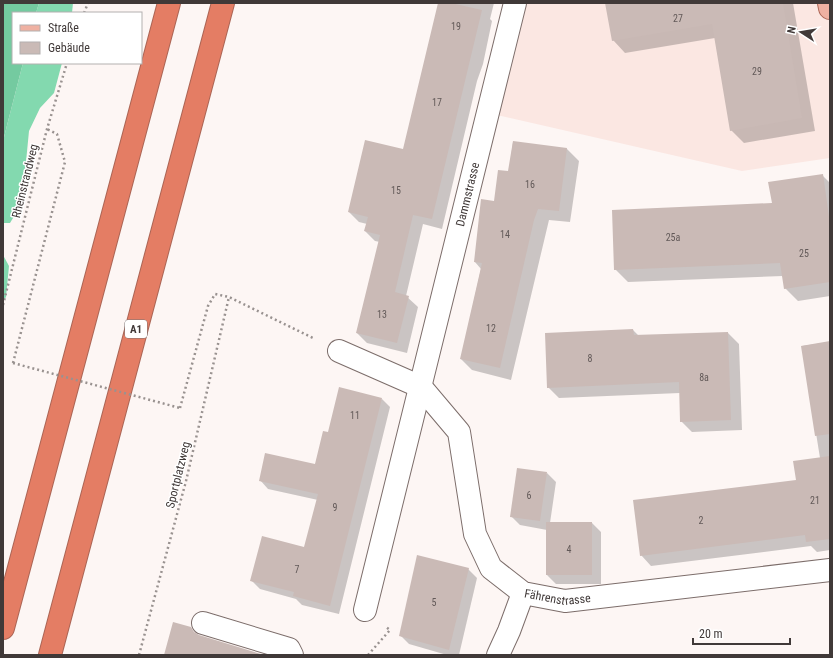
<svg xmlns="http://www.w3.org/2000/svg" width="833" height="658" font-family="'Roboto Condensed',sans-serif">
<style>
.built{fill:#fbe7e2}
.forest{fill:#83d9af}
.water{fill:#74caa0}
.shadow{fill:#0003}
.building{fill:#cabab6}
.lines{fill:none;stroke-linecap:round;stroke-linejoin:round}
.minor-casing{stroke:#7c6d6a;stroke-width:24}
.major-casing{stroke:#ab6555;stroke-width:24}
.highway-casing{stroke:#ab6555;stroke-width:24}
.path{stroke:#999290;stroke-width:2.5;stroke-dasharray:2 3;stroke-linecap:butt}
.minor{stroke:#fff;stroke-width:22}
.major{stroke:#efb1a2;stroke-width:22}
.highway{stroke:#e47d64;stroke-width:22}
.path-bridge{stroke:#999290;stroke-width:2.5;stroke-dasharray:2 3;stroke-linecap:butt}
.labels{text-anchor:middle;stroke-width:3;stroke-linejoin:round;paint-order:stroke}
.number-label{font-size:10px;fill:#625958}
.shield{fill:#fff;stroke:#797474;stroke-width:1}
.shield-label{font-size:11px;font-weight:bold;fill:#403938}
.street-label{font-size:12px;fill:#403938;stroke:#fff}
</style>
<rect width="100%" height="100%" fill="#fdf6f4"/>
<!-- built -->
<polygon class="built" points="515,3 830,3 830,158 742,171 488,113"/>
<!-- forest -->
<g class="forest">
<polygon points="39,3 73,3 72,13 36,13"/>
<polygon points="23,63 62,63 54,93 40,108 29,131 22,203 10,223 3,223 3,141"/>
<polygon points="3,255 9,266 6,297 3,301"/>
</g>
<!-- water -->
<polygon class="water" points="3,3 39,3 36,13 13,13 13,63 23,63 3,141"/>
<!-- shadow -->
<g class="shadow">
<polygon points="440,3 494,3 490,19 492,21 483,64 477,81 442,229 423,224 406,296 418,307 407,353 367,343 357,333 380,242 375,241 365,231 367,224 359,222 349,212 404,150"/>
<polygon points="606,3 793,3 815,131 744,143 731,130 715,38 625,53 613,40"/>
<polygon points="513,142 567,149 579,161 570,222 549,220 511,380 472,370 461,359 481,269 475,262 495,202 509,172"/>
<polygon points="822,175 830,183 830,296 798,301 785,288 783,276 628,282 615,269 773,204"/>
<polygon points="633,330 639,336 728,333 739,344 742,430 692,432 681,421 680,393 559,398 548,387"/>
<polygon points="830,342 830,550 817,552 811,546 651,566 641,555 797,481 820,458 802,346"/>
<polygon points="382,399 390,407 339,614 302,605 296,599 260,589 251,580 305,548 318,500 268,489 260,480 315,465 329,434"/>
<polygon points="547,473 556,482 550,523 592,523 601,532 601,584 556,584 547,575 547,530 520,525 511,516"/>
<polygon points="468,569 477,578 459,655 447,655 409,644 400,635"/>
</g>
<!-- building -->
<g class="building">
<polygon points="438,3 451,3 482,10 432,219 413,215 395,292 409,296 397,343 356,333 380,235 364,231 368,217 348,212 365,140 403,149"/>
<polygon points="605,3 783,3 802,118 730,131 712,24 612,41"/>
<polygon points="513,141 567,148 559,211 538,209 534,220 500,368 460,359 482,263 474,262 481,199 494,201 498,170 508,171"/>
<polygon points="823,174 830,224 830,282 784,289 780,263 614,270 612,210 772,203 768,182"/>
<polygon points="633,329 634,335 728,332 731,420 680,422 679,382 547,388 545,333"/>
<polygon points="830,341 830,434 815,436 801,346"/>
<polygon points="339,387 382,398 330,606 293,596 294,592 250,581 262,536 304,547 318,494 259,481 265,453 315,464 323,431 328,432"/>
<polygon points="830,456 830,539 806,542 805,535 640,556 633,500 796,480 793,461"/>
<polygon points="517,468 547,472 540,521 510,517"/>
<rect x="546" y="522" width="46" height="53"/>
<polygon points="417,555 469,568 449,650 399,636"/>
<polygon points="173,622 191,627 194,632 199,635 264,655 164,655"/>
</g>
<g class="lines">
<!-- minor casing -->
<g class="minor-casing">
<g id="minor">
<path id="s1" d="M339 351 421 387 459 432 475 534 491 568 523 593 565 601 830 570"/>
<path id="s2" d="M365 610 515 3"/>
<polyline points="203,623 289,649 292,655"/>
<polyline points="498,655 509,631 523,593"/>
</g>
</g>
<!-- major casing -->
<g class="major-casing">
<polyline id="major" points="829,3 830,8"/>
</g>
<!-- highway casing -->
<g class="highway-casing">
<g id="highway">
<polyline points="3,628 169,3"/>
<polyline points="50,655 223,3"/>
</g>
</g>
<!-- path -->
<g class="path">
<polyline points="84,13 88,3"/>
<polyline points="3,305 47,129 67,63"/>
<polyline points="13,363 65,162 57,134 47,129"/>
<polyline points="180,408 208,306 215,294 229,297 315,339"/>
<polyline points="139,655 186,481 229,297"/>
<polyline points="368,655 390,630 386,627"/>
</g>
<!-- minor -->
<use href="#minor" class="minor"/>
<!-- major -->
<use href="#major" class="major"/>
<!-- highway -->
<use href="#highway" class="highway"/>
<!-- path-bridge -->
<polyline class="path-bridge" points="13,363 180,408"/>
</g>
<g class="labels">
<!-- number labels -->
<g class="number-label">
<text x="678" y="22">27</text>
<text x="456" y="30">19</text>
<text x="757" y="75">29</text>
<text x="437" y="106">17</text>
<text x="530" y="188">16</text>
<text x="396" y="194">15</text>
<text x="505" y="238">14</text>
<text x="673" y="241">25a</text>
<text x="804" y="257">25</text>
<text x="382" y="318">13</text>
<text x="491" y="332">12</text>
<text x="590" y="362">8</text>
<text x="704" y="381">8a</text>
<text x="355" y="419">11</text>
<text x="529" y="499">6</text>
<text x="815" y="504">21</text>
<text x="335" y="511">9</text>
<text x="701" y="524">2</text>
<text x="569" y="553">4</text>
<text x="297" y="573">7</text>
<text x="434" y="606">5</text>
</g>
<!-- shield labels -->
<rect class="shield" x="125" y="320" width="22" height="18" rx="3"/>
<g class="shield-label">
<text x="136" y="333">A1</text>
</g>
<!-- street labels -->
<g class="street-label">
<text transform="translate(25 181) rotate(-76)" y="4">Rheinstrandweg</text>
<text dy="4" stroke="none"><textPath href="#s2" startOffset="428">Dammstrasse</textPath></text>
<text transform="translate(178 475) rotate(-76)" y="4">Sportplatzweg</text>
<text dy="4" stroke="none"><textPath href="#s1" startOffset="365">Fährenstrasse</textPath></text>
</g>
</g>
<!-- border -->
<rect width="833" height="658" fill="none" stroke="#403938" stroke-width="8"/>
<!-- legend -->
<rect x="12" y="12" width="130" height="52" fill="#ffffff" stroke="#b3b0af"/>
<rect x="20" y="25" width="20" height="6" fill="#efb1a2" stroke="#b3b0af"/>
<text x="48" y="32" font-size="12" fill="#403938">Straße</text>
<rect x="20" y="42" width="20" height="12" fill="#cabab6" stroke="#b3b0af"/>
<text x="48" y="52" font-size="12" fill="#403938">Gebäude</text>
<!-- north arrow -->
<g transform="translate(801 32) rotate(282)" stroke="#ffffff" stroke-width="3" paint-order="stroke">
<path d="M0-3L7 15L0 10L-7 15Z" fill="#403938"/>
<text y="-6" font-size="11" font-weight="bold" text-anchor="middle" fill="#403938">N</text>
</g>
<!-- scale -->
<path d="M693 638v6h97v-6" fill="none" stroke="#403938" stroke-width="2"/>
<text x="699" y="638" font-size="12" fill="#403938" stroke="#ffffff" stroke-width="3" paint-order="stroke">20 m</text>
</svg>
